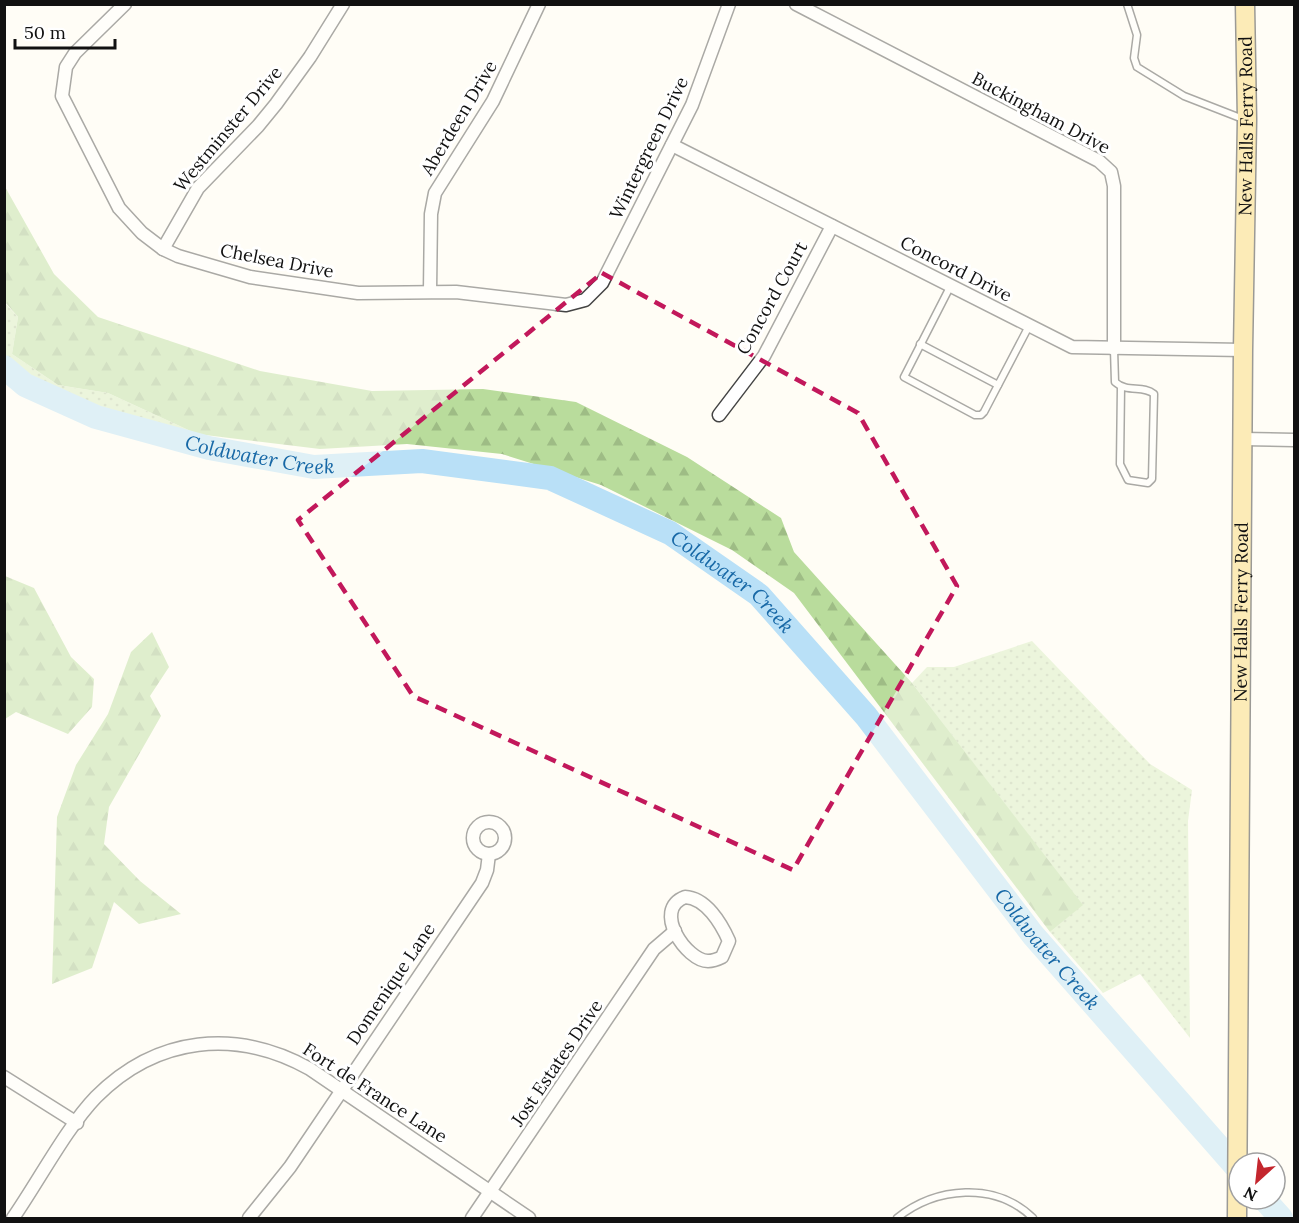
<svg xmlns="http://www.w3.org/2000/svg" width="1299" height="1223" font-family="Lora,serif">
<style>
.grass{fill:url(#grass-dots)}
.forest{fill:url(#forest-firs)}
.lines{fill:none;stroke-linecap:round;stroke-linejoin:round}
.river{stroke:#b9e0f7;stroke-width:24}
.lane-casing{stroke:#444;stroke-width:9}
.street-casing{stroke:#444;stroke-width:15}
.primary-casing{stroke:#222;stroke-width:21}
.lane{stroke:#fff;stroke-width:6}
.street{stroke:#fff;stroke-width:12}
.primary{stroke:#f9d66b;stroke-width:18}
.marked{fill:none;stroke:#c2185b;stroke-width:4.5;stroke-dasharray:12 8;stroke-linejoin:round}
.labels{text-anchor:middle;stroke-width:6;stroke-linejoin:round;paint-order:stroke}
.street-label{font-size:18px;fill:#111;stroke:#fff}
.water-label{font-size:20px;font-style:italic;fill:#1768a6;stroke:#fff}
</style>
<defs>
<pattern id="grass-dots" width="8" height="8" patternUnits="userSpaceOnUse" patternTransform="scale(1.5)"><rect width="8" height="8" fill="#d5ebbd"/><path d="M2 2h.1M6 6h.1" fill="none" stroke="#b6c8a1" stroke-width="1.8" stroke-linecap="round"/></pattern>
<pattern id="forest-firs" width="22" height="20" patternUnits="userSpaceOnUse" patternTransform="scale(1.5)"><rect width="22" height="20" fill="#b9dc9c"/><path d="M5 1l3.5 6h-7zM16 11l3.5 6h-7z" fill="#9ebc85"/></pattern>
</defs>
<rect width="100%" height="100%" fill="#fffdf5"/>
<!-- grass -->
<g class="grass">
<path d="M4 302 18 317 12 354 58 385 108 393 197 434C136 422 48 410 5 362Z"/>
<polygon points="1032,641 1150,764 1192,790 1188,821 1190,1038 1140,974 1103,993 1050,932 1082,905 912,683 927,667 954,667"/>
</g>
<!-- forest -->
<g class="forest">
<polygon points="4,185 54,274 98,317 260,371 372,391 483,389 576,402 687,457 781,518 794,552 912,683 1083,905 1050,932 794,593 732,550 601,485 502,454 407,444 320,449 197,434 108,393 58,385 12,354 18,317 5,302"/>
<polygon points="5,576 34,588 71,657 94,679 92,707 68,734 16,712 5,719"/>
<polygon points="152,632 169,667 150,696 161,716 109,807 104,844 140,881 181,914 139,924 114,902 92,968 52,984 57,817 76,765 108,714 131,652"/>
</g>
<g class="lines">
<!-- river -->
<g class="river">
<path id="s1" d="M4 367 25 385 96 417 209 448 314 467 422 461 550 478 670 533 759 595 866 716 1033 935 1239 1170"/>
<polyline points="1264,1199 1281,1218"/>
</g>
<!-- lane casing -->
<g class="lane-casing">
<g id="lane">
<polyline points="1127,4 1137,35 1134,58 1137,67 1184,96 1243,119"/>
<polyline points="950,287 904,377 975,415 981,415 984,412 1029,326"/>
<polyline points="920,344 998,385"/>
<path d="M1114 349 1115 382C1127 393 1143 385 1154 394L1152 479 1148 483 1128 480 1120 464 1121 387"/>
<path d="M897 1218C936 1187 995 1181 1033 1218"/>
</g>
</g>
<!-- street casing -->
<g class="street-casing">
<g id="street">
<polyline points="125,4 75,53 66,67 62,96 119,208 142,233 163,249 178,256 250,277 358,293 456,292 566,305 585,300 602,283 692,105 729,4"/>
<polyline points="796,4 1099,161 1111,172 1114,186 1114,349"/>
<polyline points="672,145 1072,347 1243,350"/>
<polyline points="163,249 198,188 258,126 276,104 310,57 343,4"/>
<polyline points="430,291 431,214 435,193 493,101 539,4"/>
<polyline points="719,415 764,356 832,226"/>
<polyline points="1242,439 1294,440"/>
<circle cx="489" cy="838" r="16"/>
<path d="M685 897C706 898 721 923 729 941L722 957C718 959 713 961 708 961 687 961 651 910 685 897Z"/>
<polyline points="4,1077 77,1123"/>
<path d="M13 1218C38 1182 67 1127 96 1097 157 1036 236 1028 310 1069L529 1218"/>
<polyline points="249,1218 290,1167 482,883 487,870 489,854"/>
<polyline points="472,1218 654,949 675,931"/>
</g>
</g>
<!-- primary casing -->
<g class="primary-casing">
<g id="primary">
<path id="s2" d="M1237 1218 1243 350 1247 120 1245 4"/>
</g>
</g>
<!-- lane -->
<use href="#lane" class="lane"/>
<!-- street -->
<use href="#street" class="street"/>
<!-- primary -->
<use href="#primary" class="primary"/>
</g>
<!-- marked area -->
<path d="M0 0H1299V1223H0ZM602 273 858 413 957 586 793 870 413 696 298 520Z" fill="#fffdf5" fill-opacity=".55" fill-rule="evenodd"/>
<path class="marked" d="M602 273 858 413 957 586 793 870 413 696 298 520Z"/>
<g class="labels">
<!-- street labels -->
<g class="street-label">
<text transform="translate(1041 113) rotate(28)" y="6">Buckingham Drive</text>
<text transform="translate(459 118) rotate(-59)" y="6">Aberdeen Drive</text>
<text dy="6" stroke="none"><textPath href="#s2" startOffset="1092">New Halls Ferry Road</textPath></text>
<text transform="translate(228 129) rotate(-50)" y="6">Westminster Drive</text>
<text transform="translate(649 148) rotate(-64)" y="6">Wintergreen Drive</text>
<text transform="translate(277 261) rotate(11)" y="6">Chelsea Drive</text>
<text transform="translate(956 269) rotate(27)" y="6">Concord Drive</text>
<text transform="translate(772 298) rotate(-61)" y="6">Concord Court</text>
<text dy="6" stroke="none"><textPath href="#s2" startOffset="606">New Halls Ferry Road</textPath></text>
<text transform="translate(391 984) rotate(-56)" y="6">Domenique Lane</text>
<text transform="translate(557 1063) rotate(-56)" y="6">Jost Estates Drive</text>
<text transform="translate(375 1093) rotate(33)" y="6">Fort de France Lane</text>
</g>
<!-- water labels -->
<g class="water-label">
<text dy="7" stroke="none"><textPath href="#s1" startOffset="274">Coldwater Creek</textPath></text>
<text dy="7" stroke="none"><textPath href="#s1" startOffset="778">Coldwater Creek</textPath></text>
<text dy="7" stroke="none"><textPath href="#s1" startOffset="1264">Coldwater Creek</textPath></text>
</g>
</g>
<!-- border -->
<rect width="1299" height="1223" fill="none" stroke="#111111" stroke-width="12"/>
<!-- north arrow -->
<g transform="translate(1257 1181) rotate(207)"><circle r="28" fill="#ffffff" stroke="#a0a0a0" stroke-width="1.5"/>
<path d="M0-4.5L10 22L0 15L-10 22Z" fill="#c4262e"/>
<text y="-9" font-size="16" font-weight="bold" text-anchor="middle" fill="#111111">N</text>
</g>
<!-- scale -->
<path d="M15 39v9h100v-9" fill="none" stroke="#111111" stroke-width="3"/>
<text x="24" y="39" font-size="18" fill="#111111" stroke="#ffffff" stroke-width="4.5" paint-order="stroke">50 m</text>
</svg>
